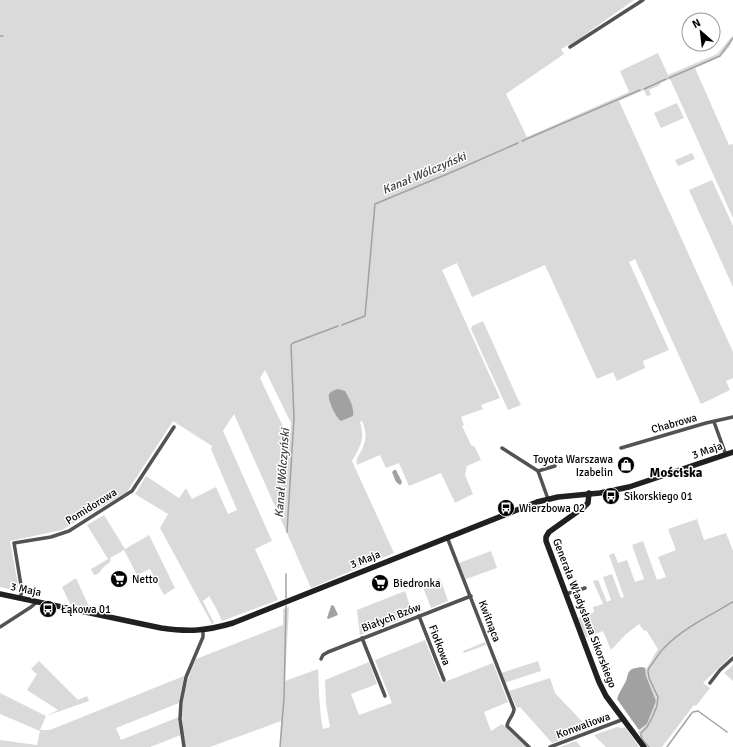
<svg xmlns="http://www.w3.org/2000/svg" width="733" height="747" font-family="Signika,sans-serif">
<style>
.green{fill:#dadada;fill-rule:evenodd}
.water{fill:#a1a1a1}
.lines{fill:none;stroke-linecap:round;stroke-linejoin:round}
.stream{stroke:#a1a1a1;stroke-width:1.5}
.street{stroke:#535353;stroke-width:3.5}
.secondary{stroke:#202020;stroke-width:5.5}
.labels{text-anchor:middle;stroke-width:3;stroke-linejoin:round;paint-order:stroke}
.street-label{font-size:11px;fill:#000;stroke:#fff}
.poi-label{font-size:11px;fill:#000;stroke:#fff;text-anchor:start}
.water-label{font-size:12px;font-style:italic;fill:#424242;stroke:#fff}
.quarter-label{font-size:13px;font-weight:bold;fill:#000;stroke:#fff}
</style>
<rect width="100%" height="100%" fill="#fff"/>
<!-- green -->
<g class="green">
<path d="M0 0H634L576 41 561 49 564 54 506 94 527 137 629 92 620 71 658 53 668 75 717 54 733 35C733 54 709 62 695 68L729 145 733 144V218L670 79 660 83V85L649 90 651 95 647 96 644 90 619 101 733 352V378L726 381 730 390 701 404 635 259 629 262 669 350 643 361 645 368 617 381 613 372 597 379 545 265 472 297 457 263 442 270 500 398 481 405 483 409 461 417 464 425 462 426 471 445 475 447 481 460 467 466 465 475 473 494 455 503 441 473 409 486 399 463 386 468 380 455 357 465C355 457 361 454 363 447 367 438 366 430 362 421L360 422C365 438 361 446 352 461L394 553 311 588 286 531 234 414 223 431 272 541 255 549 278 600 222 621 216 608 209 596 207 598 203 601 214 623 212 624 160 528 168 514 135 494 146 476 179 498 186 488 192 499 216 487 228 514 237 510 211 449 212 446 173 421 127 492 62 530 10 541 18 584 17 591 0 587ZM265 370 291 423 289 439 260 378ZM331 392 348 396 354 411Z"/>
<polygon points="677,103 684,118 661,128 654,113"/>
<polygon points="692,153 695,159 678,166 675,160"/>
<polygon points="712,180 733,226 733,287 689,190"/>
<polygon points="483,321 516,395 521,405 508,410 471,329 472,326"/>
<path d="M104 515 125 549 149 535 175 588 164 595 150 569 137 575 124 550 110 558 111 560C109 564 107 564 104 567 99 571 101 574 94 575L91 569 108 559 87 525Z"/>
<polygon points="697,519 704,540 726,533 733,551 733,654 703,683 710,688 696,706 694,705 662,747 650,747 638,732 647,724 656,701 646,676 645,668 647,668 658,649 646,630 644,631 639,624 625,635 611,650 603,631 585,638 578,618 594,612 593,607 603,604 593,581 598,580 607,602 611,600 603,577 612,574 621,598 624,597 609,555 614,553 618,563 627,560 635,582 644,579 632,545 643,541 657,580 666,577 658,557 676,550 668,529"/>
<polygon points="491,551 497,568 466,579 459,563"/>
<polygon points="76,578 90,609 70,604 62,587"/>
<polygon points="440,578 448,601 431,608 422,585"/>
<polygon points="405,591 413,615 360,635 357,610"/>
<path d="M289 607 285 681 318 669C319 689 319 709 323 729L330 727 326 704 325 680 369 662 377 684 351 694 359 715 392 703 375 660 425 640 442 683 493 663 508 702 484 712 491 731 502 724 527 747H280L281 721 210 747H185C180 712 181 691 196 659L283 625V609Z"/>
<polygon points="485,642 486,645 464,653 463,651"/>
<polygon points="39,661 78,700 87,696 89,701 46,716 40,730 50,730 184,676 179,703 116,728 121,740 179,717 181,735 150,747 0,747 0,740 37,745 40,731 0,714 0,693 46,716 58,710 27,690 37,674 31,669"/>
<polygon points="538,661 541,671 504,683 501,673"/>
<polygon points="733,665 733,681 724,673"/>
<polygon points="550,678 555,693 589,729 552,743 520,707 517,708 509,691"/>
<polygon points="617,727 622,728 625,727 639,747 606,747 594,735"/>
<polygon points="576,741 581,747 560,747"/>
</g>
<!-- water -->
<g class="water">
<path d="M338 389 345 391C349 398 355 408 353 416L341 421C336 418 327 399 329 394 331 391 335 390 338 389Z"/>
<polygon points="394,470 396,470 402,482 401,484 400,485 396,482 392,472"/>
<polygon points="332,605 334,606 338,615 328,619 327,618 331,606"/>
<path d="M642 667 645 668 646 676 656 701 647 724 639 730 617 699C619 692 623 687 626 681 628 676 627 672 632 669 635 668 639 667 642 667Z"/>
</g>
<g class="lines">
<!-- stream -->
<g class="stream">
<polyline points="0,36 3,36"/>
<polyline points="669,78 720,56 733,38"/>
<polyline points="644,89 666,79"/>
<polyline points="522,141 640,90"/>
<polyline points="342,325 365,316 375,204 452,172 518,143"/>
<polyline points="287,532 294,418 291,345 293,343 338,326"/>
<polyline points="286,598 286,574"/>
<polyline points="280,747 284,698 286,606"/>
<path d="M649 747 643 740 641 736V733L647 727 652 718 657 706 658 697 649 678 648 671 649 668C654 662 658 654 664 648 683 628 709 616 733 602"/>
<polyline points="667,747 691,714 693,712 698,711 727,732"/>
</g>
<!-- street -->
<g class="street">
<polyline points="570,47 643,0"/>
<polyline points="714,422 726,455"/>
<polyline points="502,448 538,471 548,499"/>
<polyline points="621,448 706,423 733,417"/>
<polyline points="538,471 555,466"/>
<path d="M447 537 514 709C514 715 508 719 507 726L529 747"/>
<polyline points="566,594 585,588"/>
<polyline points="20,598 22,591 14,543 51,537 69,531 132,491 174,427"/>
<polyline points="419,616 444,680"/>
<polyline points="0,627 31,607 37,602"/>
<polyline points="362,638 385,696"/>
<polyline points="321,659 323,655 328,652 471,596"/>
<polyline points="710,683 720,670 733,658"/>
<polyline points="184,747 180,719 181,702 186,677 203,637 203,630"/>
<polyline points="550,747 624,719"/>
</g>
<!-- secondary -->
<g class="secondary">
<polyline points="589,493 588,503 584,507 549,532 546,537 546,541 599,682 606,696 644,747"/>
<path d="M0 594 161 628C189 632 206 631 233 623L537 502 558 497 600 493 629 487 733 452"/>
</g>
</g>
<!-- icons -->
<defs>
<g id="shop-disc" transform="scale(0.9)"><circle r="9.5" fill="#000" stroke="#fff"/><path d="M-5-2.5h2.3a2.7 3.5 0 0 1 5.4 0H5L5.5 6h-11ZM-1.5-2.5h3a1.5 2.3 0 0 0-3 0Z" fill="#fff"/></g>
<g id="bus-disc" transform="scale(0.9)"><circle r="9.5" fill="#000" stroke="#fff"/><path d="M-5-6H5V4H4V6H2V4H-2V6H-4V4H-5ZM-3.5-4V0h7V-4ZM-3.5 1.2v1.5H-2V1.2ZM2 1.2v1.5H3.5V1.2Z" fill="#fff"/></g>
<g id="supermarket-disc" transform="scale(0.9)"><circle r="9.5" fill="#000" stroke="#fff"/><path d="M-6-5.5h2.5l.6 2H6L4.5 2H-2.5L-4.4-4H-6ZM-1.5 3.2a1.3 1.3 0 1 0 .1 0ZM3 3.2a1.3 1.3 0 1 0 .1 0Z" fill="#fff"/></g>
</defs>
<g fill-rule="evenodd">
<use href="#shop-disc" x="626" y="465"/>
<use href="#bus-disc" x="611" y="496"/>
<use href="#bus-disc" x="506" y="508"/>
<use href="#supermarket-disc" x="119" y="579"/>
<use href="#supermarket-disc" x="380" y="583"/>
<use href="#bus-disc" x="48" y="609"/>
</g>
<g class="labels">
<!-- street labels -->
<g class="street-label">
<text transform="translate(674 423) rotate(-16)" y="4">Chabrowa</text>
<text transform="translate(707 450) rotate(-19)" y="4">3 Maja</text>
<text transform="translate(91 506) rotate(-32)" y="4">Pomidorowa</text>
<text transform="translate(365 559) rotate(-22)" y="4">3 Maja</text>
<text transform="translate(26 589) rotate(12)" y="4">3 Maja</text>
<text transform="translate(585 613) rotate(69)" y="4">Generała Władysława Sikorskiego</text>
<text transform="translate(391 617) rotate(-21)" y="4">Białych Bzów</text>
<text transform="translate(490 621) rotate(69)" y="4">Kwitnąca</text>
<text transform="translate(440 645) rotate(69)" y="4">Fiołkowa</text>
<text transform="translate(583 725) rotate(-20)" y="4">Konwaliowa</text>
</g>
<!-- poi labels -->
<g class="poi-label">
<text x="613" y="463" text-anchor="end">Toyota Warszawa<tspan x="613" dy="13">Izabelin</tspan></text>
<text x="624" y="500">Sikorskiego 01</text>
<text x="519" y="512">Wierzbowa 02</text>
<text x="132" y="583">Netto</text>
<text x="393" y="587">Biedronka</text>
<text x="61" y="613">Łąkowa 01</text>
</g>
<!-- water labels -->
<g class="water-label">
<text transform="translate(424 173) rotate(-23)" y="4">Kanał Wólczyński</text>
<text transform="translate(282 473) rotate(-86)" y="4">Kanał Wólczyński</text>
</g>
<!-- quarter labels -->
<g class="quarter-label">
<text x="676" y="477">Mościska</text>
</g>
</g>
<!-- north arrow -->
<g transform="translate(701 32) rotate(332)"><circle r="19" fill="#ffffff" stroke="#999999"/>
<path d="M0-3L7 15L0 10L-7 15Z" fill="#000000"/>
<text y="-6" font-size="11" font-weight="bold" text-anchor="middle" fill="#000000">N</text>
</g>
</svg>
